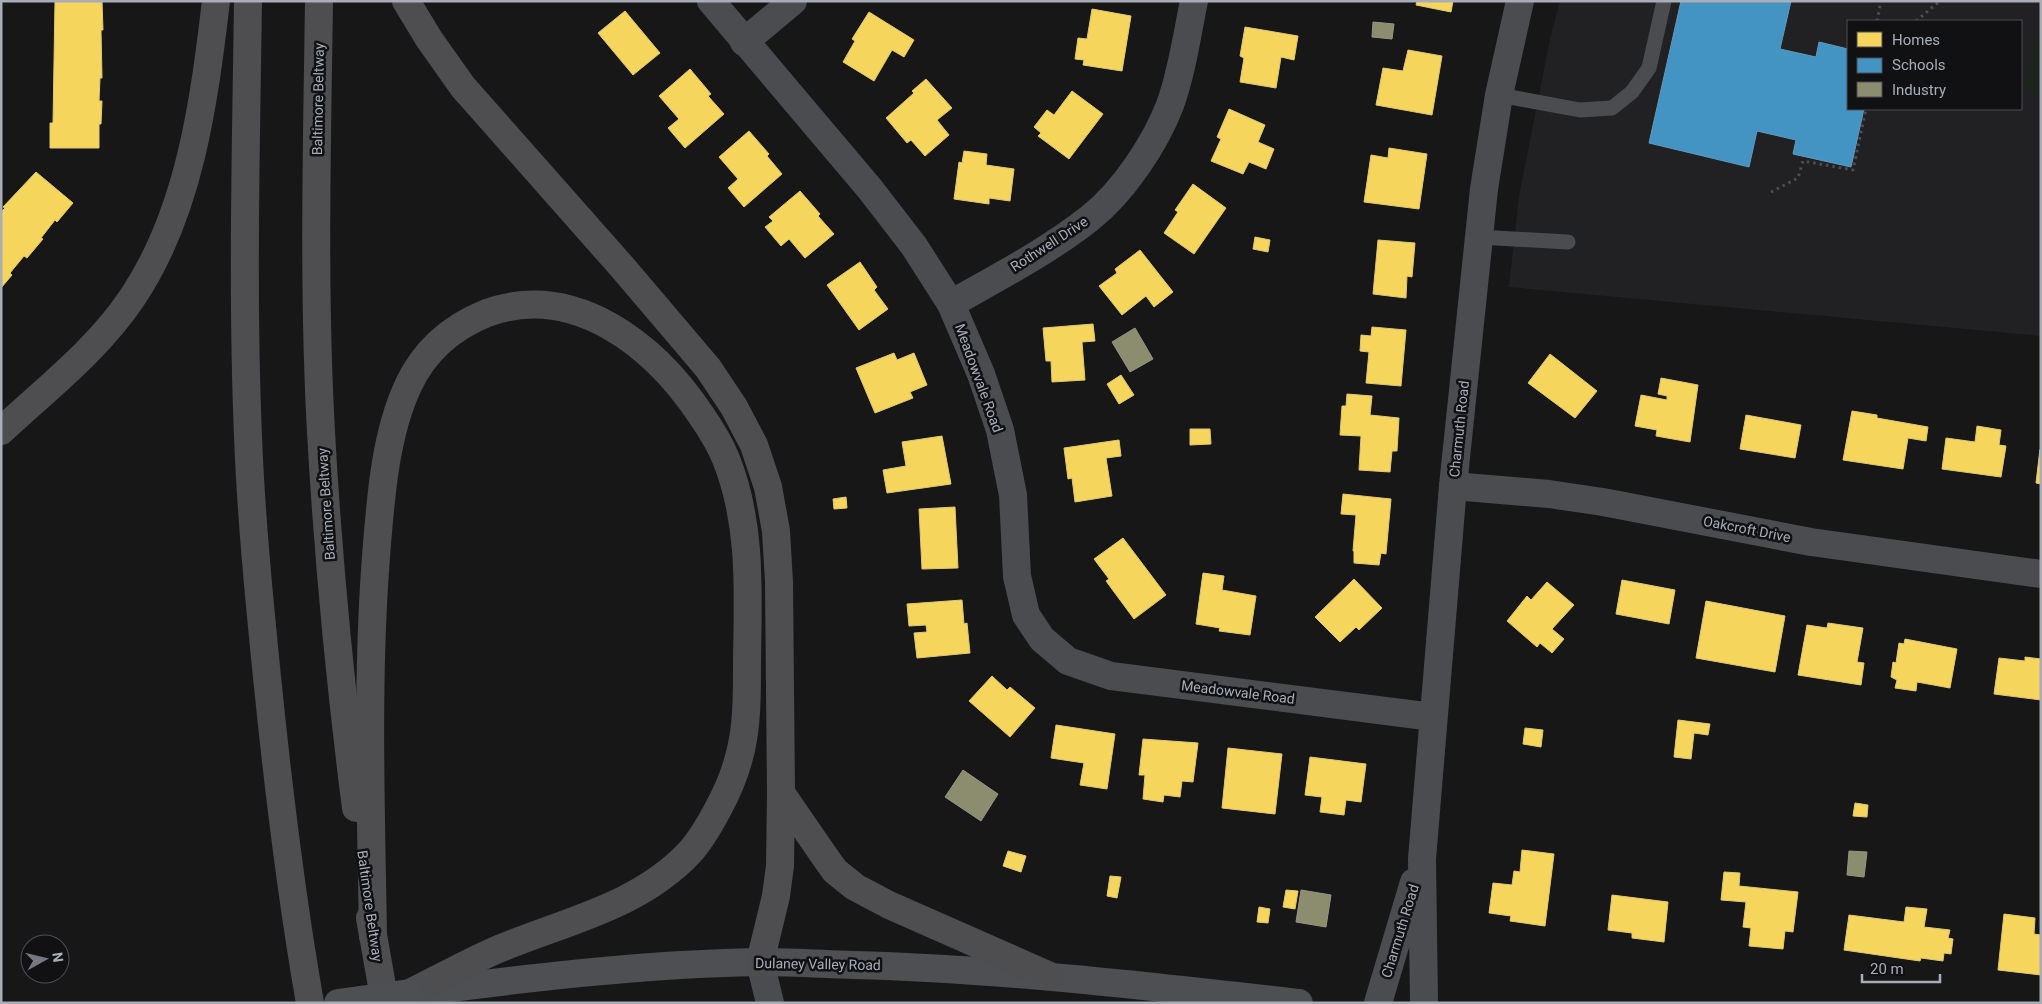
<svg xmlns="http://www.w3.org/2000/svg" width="2042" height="1004" font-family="Roboto,sans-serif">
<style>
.built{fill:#212123;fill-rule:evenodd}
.green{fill:#1d241e}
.homes{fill:#f6d55c;stroke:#dfc978}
.schools{fill:#4393c3;stroke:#619bc0}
.industry{fill:#8c8c6e;stroke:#949684}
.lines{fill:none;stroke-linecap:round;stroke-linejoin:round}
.path{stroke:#4d4e52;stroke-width:3;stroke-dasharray:2.5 4;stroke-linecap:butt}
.service{stroke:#4b4c50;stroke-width:15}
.minor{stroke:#4b4c50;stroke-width:28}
.tertiary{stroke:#4b4c50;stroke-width:28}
.primary{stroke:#4d4f52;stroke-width:28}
.motorway{stroke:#4e4e51;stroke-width:28}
.primary-bridge{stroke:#4d4f52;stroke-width:28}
.labels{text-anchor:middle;stroke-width:5;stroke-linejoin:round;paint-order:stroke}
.street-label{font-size:14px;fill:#a8adb8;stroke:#111113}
</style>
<rect width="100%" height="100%" fill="#171717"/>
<!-- built -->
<path class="built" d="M1560 1H2041V336L1509 287 1519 196 1550 39ZM1848 21H2021V109H1848Z"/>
<!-- green -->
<polygon class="green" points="2041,21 2041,95 2024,90"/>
<!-- homes -->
<g class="homes">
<polygon points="55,1 102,1 103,30 101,30 102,78 100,78 99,101 102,101 101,124 99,124 99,148 50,148 50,123 53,123"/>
<polygon points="1417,1 1453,1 1451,12 1416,5"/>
<polygon points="1092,9 1131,16 1122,71 1083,65 1084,60 1075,59 1078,38 1087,39"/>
<polygon points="625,11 660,53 633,75 598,33"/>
<polygon points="869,12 914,40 904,57 892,50 874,81 843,62 855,41 852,39"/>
<polygon points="1245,27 1298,36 1294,60 1281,57 1276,88 1240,82 1244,58 1240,56"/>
<polygon points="1408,50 1442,56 1432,115 1376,105 1383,68 1403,71"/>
<polygon points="690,69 711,94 708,96 724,114 685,148 668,128 679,119 659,96"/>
<polygon points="926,79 952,108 937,120 949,135 925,156 911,140 907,143 886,118 914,93 912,91"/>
<polygon points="1072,91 1103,114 1069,159 1038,136 1041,133 1034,127 1047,110 1054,115"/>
<polygon points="1229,109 1265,125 1258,142 1274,149 1266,169 1249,162 1243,174 1211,161 1221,139 1217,137"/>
<polygon points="749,131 769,154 767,156 782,174 744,207 728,188 738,179 719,157"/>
<polygon points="1389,148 1427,154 1419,209 1364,202 1371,155 1388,158"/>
<polygon points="964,151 987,154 986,165 1014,169 1010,201 989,198 989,204 954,199 959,162 962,163"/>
<polygon points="36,172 73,203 57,222 55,220 41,238 43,239 27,258 24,256 10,273 12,275 1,288 1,212 5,208 3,207"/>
<polygon points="1193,184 1226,208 1194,254 1164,233 1178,212 1175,210"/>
<polygon points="800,191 820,214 818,216 834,234 805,258 789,239 781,246 765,227 773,221 769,217"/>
<polygon points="1255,237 1270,240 1268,252 1253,249"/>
<polygon points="1378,240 1415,243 1412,277 1407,276 1406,298 1373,294"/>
<polygon points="1140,250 1173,292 1154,307 1146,296 1122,315 1099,286 1117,273 1115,269"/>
<polygon points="860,262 877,287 874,290 888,309 859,330 827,285"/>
<polygon points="1093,324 1095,341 1082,342 1085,380 1052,382 1051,361 1046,361 1043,328"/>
<polygon points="1372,327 1406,330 1401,386 1366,383 1369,352 1360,351 1361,335 1371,336"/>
<polygon points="894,353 897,360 914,353 927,385 910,392 913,398 875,413 856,368"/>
<polygon points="1550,354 1597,391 1575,418 1528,383"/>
<polygon points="1121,375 1134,395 1119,404 1107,384"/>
<polygon points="1661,378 1698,385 1690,442 1656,436 1657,430 1635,426 1641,395 1667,400 1667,396 1658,394"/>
<polygon points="1347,394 1372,396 1370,415 1399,418 1397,451 1392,451 1390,472 1359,470 1361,436 1340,435 1342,406 1346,406"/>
<polygon points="1852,411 1877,415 1877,418 1928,427 1926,441 1908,438 1903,469 1843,460"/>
<polygon points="1746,415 1801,425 1795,458 1740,449"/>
<polygon points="1977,426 2001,430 1999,445 2006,446 2001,477 1942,469 1946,438 1975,442"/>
<polygon points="1190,429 1210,429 1211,444 1190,445"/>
<polygon points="942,436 951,484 887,493 883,470 906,466 902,442"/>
<polygon points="1119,440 1121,456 1106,458 1112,496 1075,502 1072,478 1068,479 1064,448"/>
<polygon points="2040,449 2041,449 2041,484 2036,483"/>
<polygon points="1343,494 1391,499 1386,554 1381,553 1379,565 1354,563 1354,551 1353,551 1356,515 1341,514"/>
<polygon points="846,497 847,508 834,509 833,499"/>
<polygon points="955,507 958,568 922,569 919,509"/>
<polygon points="1123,538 1166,595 1134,619 1106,581 1109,579 1094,559"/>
<polygon points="1203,573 1224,576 1222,590 1256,596 1250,635 1219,631 1220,628 1196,624"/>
<polygon points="1354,579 1382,608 1359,630 1356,627 1340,642 1315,617"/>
<polygon points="1622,580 1675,590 1669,624 1616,614"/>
<polygon points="1547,582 1574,605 1552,629 1564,639 1552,653 1540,643 1537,647 1507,621 1527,596 1531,600"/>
<polygon points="962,600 964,624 967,623 970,653 917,658 914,633 927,632 926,625 909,626 907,604"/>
<polygon points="1706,601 1785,616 1775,672 1696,658"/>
<polygon points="1828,623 1863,628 1857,662 1864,663 1861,685 1798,675 1807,625 1827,628"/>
<polygon points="1905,639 1957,649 1950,688 1917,682 1916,691 1895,688 1897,680 1891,677 1893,662 1896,663 1899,643 1904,644"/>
<polygon points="2025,657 2041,659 2041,700 1994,694 1999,658 2025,661"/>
<polygon points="992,676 1007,690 1010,687 1035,708 1010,737 969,701"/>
<polygon points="1678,720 1710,724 1708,735 1694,733 1691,759 1674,757"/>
<polygon points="1056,725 1115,734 1107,789 1080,785 1084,763 1051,758"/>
<polygon points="1525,728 1543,730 1541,747 1523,744"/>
<polygon points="1143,739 1198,743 1193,782 1182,781 1180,797 1164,795 1163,802 1143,799 1145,775 1139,775"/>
<polygon points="1228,748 1282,754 1275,814 1222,808"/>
<polygon points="1310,757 1366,764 1361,802 1346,800 1344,815 1320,812 1322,797 1305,795"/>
<polygon points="1855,803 1868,805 1867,817 1853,816"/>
<polygon points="1522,850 1554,854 1545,926 1510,921 1511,916 1489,913 1493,883 1512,885 1514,871 1520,872"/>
<polygon points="1008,851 1026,856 1021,872 1003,866"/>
<polygon points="1724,872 1740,873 1739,886 1798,892 1793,932 1785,931 1783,949 1749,946 1751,928 1743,927 1746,902 1721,900"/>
<polygon points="1110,876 1121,877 1117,898 1107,896"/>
<polygon points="1286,890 1298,891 1295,909 1283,907"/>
<polygon points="1612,895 1668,902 1664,942 1632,938 1632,933 1608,930"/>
<polygon points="1259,907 1270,909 1268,923 1257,922"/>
<polygon points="1906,907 1927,909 1924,927 1950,930 1948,938 1953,939 1951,954 1944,953 1943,961 1921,958 1920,961 1844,950 1849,915 1904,922"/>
<polygon points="2004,914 2035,918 2034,934 2041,935 2041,975 1998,970"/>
</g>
<!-- schools -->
<polygon class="schools" points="1681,1 1791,1 1780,49 1816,57 1819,42 1848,49 1848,109 1864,109 1851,167 1793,154 1796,140 1757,131 1749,167 1649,143"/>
<!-- industry -->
<g class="industry">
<polygon points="1373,22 1394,24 1392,39 1372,37"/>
<polygon points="1135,328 1153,359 1130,372 1112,342"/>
<polygon points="963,770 998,794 981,821 945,797"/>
<polygon points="1849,851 1867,852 1864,877 1847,875"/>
<polygon points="1301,890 1331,895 1326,927 1296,922"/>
</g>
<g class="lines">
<!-- path -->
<g class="path">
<polyline points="1877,21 1881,1"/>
<polyline points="1916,21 1940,1"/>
<polyline points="1771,192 1798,178 1803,161 1853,170 1866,109"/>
</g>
<!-- service -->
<g class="service">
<polyline points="1499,95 1580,110 1612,108 1632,92 1649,68 1664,1"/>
<polyline points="1479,237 1568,242"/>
</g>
<!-- minor -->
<g class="minor">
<polyline points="711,1 870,189 914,246 951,304 981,374 1000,430 1013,495 1017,576 1026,615 1042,639 1068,661 1111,676 1433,717"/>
<polyline points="744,42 793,1"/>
<path d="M951 304C998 277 1047 252 1090 218 1123 192 1155 144 1170 105 1182 72 1187 35 1194 1"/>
<polyline points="1453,486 1549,494 1603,502 1811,542 2041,574"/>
</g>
<!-- tertiary -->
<g class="tertiary">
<polyline points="760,962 770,1003"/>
<polyline points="1378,1003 1414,882"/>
<polyline points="1424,1003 1422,859 1453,486 1484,189 1499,95 1520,1"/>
</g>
<!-- primary -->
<path class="primary" d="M412 993C527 978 643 964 759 962 790 962 822 964 853 965 1002 969 1150 986 1299 1003"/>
<!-- motorway -->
<g class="motorway">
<path d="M248 1C246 146 242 291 248 436 251 516 259 597 267 677 278 786 291 895 310 1003"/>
<path d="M319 1C317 145 313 288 321 432 328 557 340 683 356 808"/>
<polyline points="406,1 429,39 463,87 623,268 708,368 734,407 754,445 768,487 776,531 779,582 781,793 780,866 776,896 760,962"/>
<path d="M1 431C46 389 98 349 132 298 190 212 204 102 216 1"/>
<polyline points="781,793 825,857 835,871 855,887 889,905 1050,976"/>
<polyline points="370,918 385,1003"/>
<path d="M373 936C371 806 366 675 377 544 381 494 386 433 408 386 424 351 452 327 487 313 575 281 655 346 701 415 710 428 720 444 726 459 752 524 748 593 747 661 747 720 747 756 718 809 710 824 701 840 690 852 638 908 561 922 494 951 465 964 438 979 410 993"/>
</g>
<!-- primary-bridge -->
<polyline class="primary-bridge" points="338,1003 410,993"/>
</g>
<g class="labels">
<!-- street labels -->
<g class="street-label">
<text transform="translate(318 99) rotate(-89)" y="5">Baltimore Beltway</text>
<text transform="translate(1049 244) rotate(-33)" y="5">Rothwell Drive</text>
<text transform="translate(979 378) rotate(70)" y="5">Meadowvale Road</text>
<text transform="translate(1459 429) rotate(-84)" y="5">Charmuth Road</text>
<text transform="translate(326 504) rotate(-94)" y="5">Baltimore Beltway</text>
<text transform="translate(1747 529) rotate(11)" y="5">Oakcroft Drive</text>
<text transform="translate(1238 692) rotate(7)" y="5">Meadowvale Road</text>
<text transform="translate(370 906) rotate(82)" y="5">Baltimore Beltway</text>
<text transform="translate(1400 931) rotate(-73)" y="5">Charmuth Road</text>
<text transform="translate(818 964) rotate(1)" y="5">Dulaney Valley Road</text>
</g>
</g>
<!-- border -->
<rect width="2042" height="1004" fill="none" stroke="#a8adb8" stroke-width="5"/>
<!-- legend -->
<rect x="1847" y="20" width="175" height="90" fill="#111113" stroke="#4d4f55"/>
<rect x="1857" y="32" width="25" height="15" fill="#f6d55c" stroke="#4d4f55"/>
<text x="1892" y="45" font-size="15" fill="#a8adb8">Homes</text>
<rect x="1857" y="58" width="25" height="15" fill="#4393c3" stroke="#4d4f55"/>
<text x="1892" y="70" font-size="15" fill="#a8adb8">Schools</text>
<rect x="1857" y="82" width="25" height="15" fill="#8c8c6e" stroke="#4d4f55"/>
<text x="1892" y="95" font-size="15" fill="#a8adb8">Industry</text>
<!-- north arrow -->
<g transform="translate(45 959) rotate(82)"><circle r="24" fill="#111113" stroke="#4d4f55"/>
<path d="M0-4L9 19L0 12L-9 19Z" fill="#757880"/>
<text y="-8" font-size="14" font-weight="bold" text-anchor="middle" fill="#a8adb8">N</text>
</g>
<!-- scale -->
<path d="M1862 974v8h78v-8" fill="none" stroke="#a8adb8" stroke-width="2.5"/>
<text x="1870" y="974" font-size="15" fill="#a8adb8" stroke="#111113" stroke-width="4" paint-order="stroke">20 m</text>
</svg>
